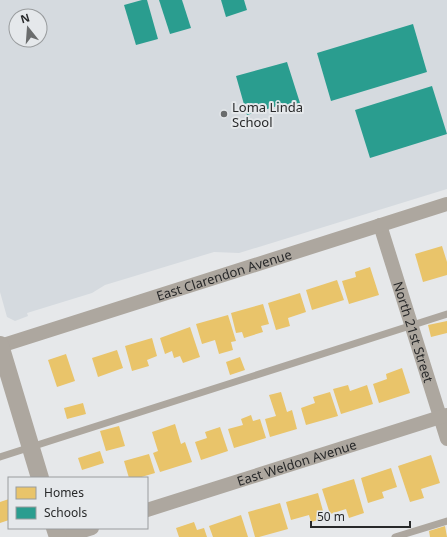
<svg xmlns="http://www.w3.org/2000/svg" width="447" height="537" font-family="'Noto Sans',sans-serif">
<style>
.built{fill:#d5dadf;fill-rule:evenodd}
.homes{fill:#e9c46a}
.schools{fill:#2a9d8f}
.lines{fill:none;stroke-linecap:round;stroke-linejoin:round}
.service{stroke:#ada79f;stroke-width:7}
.minor{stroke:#ada79f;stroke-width:14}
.tertiary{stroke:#ada79f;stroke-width:18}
.poi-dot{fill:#6a6c6d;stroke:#e5e8eb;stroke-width:1.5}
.labels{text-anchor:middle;stroke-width:4;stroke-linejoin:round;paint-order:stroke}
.poi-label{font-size:13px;fill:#28292a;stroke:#e5e8eb;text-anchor:start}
.street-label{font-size:13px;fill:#28292a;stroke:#e5e8eb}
</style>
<rect width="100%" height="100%" fill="#e6e8ea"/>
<!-- built -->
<path class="built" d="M0 0H447V189L239 253 214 252 105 285 92 293 27 313 28 316 15 321 7 317 0 292ZM16 16H40V40H16Z"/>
<!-- homes -->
<g class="homes">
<polygon points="442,246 447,262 447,275 423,282 415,254"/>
<polygon points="370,267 379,295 349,304 342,281 356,277 355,272"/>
<polygon points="337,280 344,300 312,310 306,290"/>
<polygon points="300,293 306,312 288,318 290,326 276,330 268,303"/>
<polygon points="263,304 269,324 261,326 263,332 244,338 242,332 236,333 231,313"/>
<polygon points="228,315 236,341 231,342 233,350 219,354 215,340 202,344 196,324"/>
<polygon points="447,321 447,333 431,337 428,325"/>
<polygon points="190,327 200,357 183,363 180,356 174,358 172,351 165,354 160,338"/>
<polygon points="152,338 157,356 147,360 149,366 132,371 125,346"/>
<polygon points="117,350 123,368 98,377 92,358"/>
<polygon points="66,354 75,381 57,387 48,360"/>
<polygon points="240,357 245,370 230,375 226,362"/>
<polygon points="402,368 410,393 379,403 373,384 387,379 386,374"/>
<polygon points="348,385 350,391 367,385 373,404 341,414 333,389"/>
<polygon points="281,392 287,412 292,410 297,429 270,437 265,419 276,416 269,395"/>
<polygon points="330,392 338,416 306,425 301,408 315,403 313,397"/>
<polygon points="83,403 86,414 67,419 64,408"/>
<polygon points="251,415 253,421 260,419 266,438 234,448 228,429 243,425 241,419"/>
<polygon points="175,424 181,444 185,442 192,462 160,472 153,453 158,451 152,432"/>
<polygon points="119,426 125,446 106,451 100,431"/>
<polygon points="220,427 228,451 201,460 195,442 207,438 205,432"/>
<polygon points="100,451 104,463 82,470 78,458"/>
<polygon points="149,454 155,473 138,478 129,478 124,461"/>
<polygon points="431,455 440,483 421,489 424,498 410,502 398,466"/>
<polygon points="391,468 397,487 382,492 384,498 368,503 361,478"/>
<polygon points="354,479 364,513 349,518 346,509 330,514 322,489"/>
<polygon points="318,493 325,518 311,522 309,515 291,520 286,502"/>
<polygon points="9,499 9,520 0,523 0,502"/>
<polygon points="280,503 288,529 259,537 255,537 248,512"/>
<polygon points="241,515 248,537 213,537 209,526"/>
<polygon points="194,522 197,530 204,528 207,537 179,537 176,528"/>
<polygon points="445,526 447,537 430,537 429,531"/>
</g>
<!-- schools -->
<g class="schools">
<polygon points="142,0 147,0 158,39 136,45 124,5"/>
<polygon points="159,0 182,0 191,28 170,34"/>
<polygon points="221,0 244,0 247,10 226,17"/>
<polygon points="413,24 427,72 331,101 317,53"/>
<polygon points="287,62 300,103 285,107 284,104 247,115 236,76"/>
<polygon points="432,86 447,134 370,158 355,110"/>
</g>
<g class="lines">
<!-- service -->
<g class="service">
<polyline points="0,457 447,314"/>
<polyline points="395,537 447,521"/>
</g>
<!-- minor -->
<g class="minor">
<path id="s1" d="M380 225 447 439"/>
<path id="s2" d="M0 346 447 204"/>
<path id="s3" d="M147 510 447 415"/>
<polyline points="64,537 92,528"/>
</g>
<!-- tertiary -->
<g class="tertiary">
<polyline points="0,345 40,478"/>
<polyline points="55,528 58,537"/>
</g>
</g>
<!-- markers -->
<circle class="poi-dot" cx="224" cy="114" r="4"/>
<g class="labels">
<!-- poi labels -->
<g class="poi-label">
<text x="232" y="112">Loma Linda<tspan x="232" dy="15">School</tspan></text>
</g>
<!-- street labels -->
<g class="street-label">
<text dy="5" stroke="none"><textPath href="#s2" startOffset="235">East Clarendon Avenue</textPath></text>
<text dy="5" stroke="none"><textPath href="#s1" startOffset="112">North 21st Street</textPath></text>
<text dy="5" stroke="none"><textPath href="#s3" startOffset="157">East Weldon Avenue</textPath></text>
</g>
</g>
<!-- legend -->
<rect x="8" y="477" width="140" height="52" fill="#e5e8eb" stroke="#999c9e"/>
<rect x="16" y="487" width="20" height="12" fill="#e9c46a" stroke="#999c9e"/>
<text x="44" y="497" font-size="12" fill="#28292a">Homes</text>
<rect x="16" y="507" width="20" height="12" fill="#2a9d8f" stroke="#999c9e"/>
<text x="44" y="517" font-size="12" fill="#28292a">Schools</text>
<!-- north arrow -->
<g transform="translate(28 28) rotate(343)"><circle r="19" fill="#e5e8eb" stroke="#999c9e"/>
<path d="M0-3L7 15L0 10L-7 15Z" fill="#6a6c6d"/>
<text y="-6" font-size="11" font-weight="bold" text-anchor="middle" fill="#28292a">N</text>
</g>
<!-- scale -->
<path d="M311 521v6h99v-6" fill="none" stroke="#28292a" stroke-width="2"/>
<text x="317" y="521" font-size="12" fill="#28292a" stroke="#e5e8eb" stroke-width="3" paint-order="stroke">50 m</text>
</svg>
